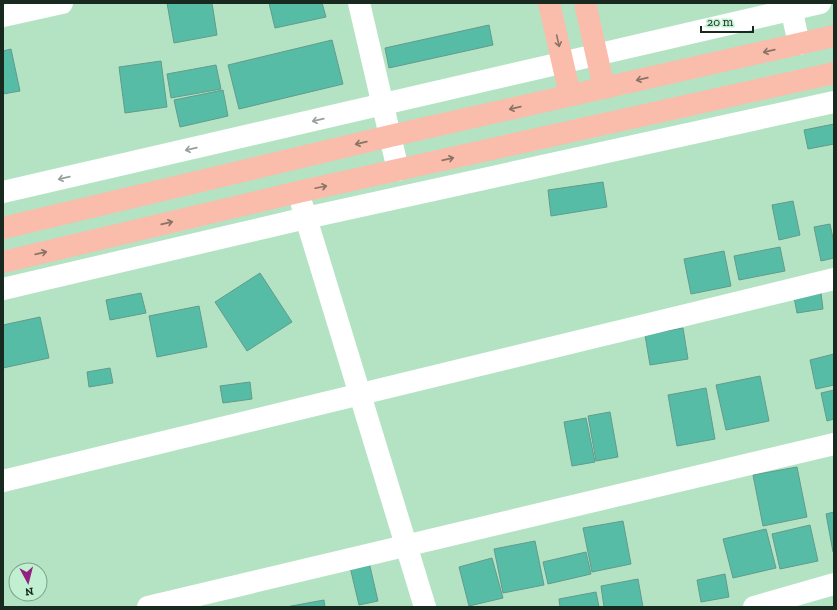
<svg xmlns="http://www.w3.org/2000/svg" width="837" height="610" font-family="'Zilla Slab',serif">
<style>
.building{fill:#57bca5;stroke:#629b8d}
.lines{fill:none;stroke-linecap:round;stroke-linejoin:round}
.minor{stroke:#fff;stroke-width:22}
.major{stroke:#fabcab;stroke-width:22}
.oneway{stroke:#897365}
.oneway2{stroke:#979f9a}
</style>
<rect width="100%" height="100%" fill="#b4e3c4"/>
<!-- building -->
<g class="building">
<polygon points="167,3 212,3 217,35 174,43"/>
<polygon points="269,3 322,3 326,17 275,28"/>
<polygon points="489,25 493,45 389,68 385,48"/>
<polygon points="332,40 343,84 239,109 228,65"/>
<polygon points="11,49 20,91 3,94 3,51"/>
<polygon points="161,61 167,107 125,113 119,67"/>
<polygon points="216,65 221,89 171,98 167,74"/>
<polygon points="223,90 228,116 180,127 174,100"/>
<polygon points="834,124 834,144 808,149 804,130"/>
<polygon points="603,182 607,207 551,216 548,190"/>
<polygon points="793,201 800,235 779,240 772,205"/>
<polygon points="830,224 834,243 834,258 821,261 814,227"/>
<polygon points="780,247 785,271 739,280 734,256"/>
<polygon points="724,251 731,286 691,294 684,259"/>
<polygon points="260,273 292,322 247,351 215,302"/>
<polygon points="141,293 146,313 110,320 106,300"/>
<polygon points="821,293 823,309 797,313 794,297"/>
<polygon points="199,306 207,347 157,357 149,316"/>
<polygon points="40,317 49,358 3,368 3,325"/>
<polygon points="683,328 688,359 650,365 645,335"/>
<polygon points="834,354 834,385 816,389 810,360"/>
<polygon points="110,368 113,383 89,387 87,372"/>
<polygon points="760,376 769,421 726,430 716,385"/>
<polygon points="250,382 252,399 223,403 220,386"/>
<polygon points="706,388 715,439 677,446 668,395"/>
<polygon points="834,390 834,419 827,421 821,393"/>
<polygon points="610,412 618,457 596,461 588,416"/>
<polygon points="586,418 595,462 572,466 564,422"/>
<polygon points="797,467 807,517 763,526 753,475"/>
<polygon points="834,512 834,552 833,552 826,514"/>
<polygon points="623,521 631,564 592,572 583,528"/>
<polygon points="810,525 818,561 780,569 772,534"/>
<polygon points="766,529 776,568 733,578 723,539"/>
<polygon points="535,541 544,585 503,593 494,549"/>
<polygon points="586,552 591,574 548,584 543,562"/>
<polygon points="492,558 503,598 469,606 459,567"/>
<polygon points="369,562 378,601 359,605 350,567"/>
<polygon points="725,574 729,597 701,602 697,580"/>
<polygon points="638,579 643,607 604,607 601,586"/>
<polygon points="596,592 599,607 560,607 559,599"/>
<polygon points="324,600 325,607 286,607"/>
</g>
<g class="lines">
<!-- minor -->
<g class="minor">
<polyline points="359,3 398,170"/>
<polyline points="790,3 799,44"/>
<polyline points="3,16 62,3"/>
<polyline points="3,192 820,3"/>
<polyline points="302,205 425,607"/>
<polyline points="3,289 306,218 834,102"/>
<polyline points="3,481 834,279"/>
<polyline points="148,607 834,444"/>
<polyline points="754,607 834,584"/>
</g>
<!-- major -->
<g class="major">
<polyline points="549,3 570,95"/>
<polyline points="585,3 604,88"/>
<polyline points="3,228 390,136 834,36"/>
<polyline points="3,262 298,192 834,73"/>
</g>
</g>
<!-- one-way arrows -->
<defs><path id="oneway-shaft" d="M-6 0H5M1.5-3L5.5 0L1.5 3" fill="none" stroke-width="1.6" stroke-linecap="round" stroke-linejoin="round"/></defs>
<g class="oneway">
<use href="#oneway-shaft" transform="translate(558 41) rotate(77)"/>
<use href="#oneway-shaft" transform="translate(769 51) rotate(167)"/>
<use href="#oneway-shaft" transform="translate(642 79) rotate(167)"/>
<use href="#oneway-shaft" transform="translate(515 108) rotate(167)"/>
<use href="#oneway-shaft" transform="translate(361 143) rotate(167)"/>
<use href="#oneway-shaft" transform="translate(448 159) rotate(-13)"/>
<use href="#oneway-shaft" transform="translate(321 187) rotate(-12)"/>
<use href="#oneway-shaft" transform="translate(167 223) rotate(-13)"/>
<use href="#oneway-shaft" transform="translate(41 253) rotate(-13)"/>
</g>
<g class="oneway2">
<use href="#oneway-shaft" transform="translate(318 120) rotate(167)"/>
<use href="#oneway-shaft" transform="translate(191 149) rotate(167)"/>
<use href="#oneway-shaft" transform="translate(64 178) rotate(167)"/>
</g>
<!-- border -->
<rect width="837" height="610" fill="none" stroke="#182a1f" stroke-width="8"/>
<!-- north arrow -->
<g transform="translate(28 582) rotate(173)"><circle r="19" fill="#c1f0d1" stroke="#7da18a"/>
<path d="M0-3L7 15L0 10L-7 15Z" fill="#942180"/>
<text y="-6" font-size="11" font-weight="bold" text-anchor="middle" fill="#182a1f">N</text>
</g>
<!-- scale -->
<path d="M701 26v6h52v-6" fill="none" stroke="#182a1f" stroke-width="2"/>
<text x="707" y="26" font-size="12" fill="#182a1f" stroke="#c1f0d1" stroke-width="3" paint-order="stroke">20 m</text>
</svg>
